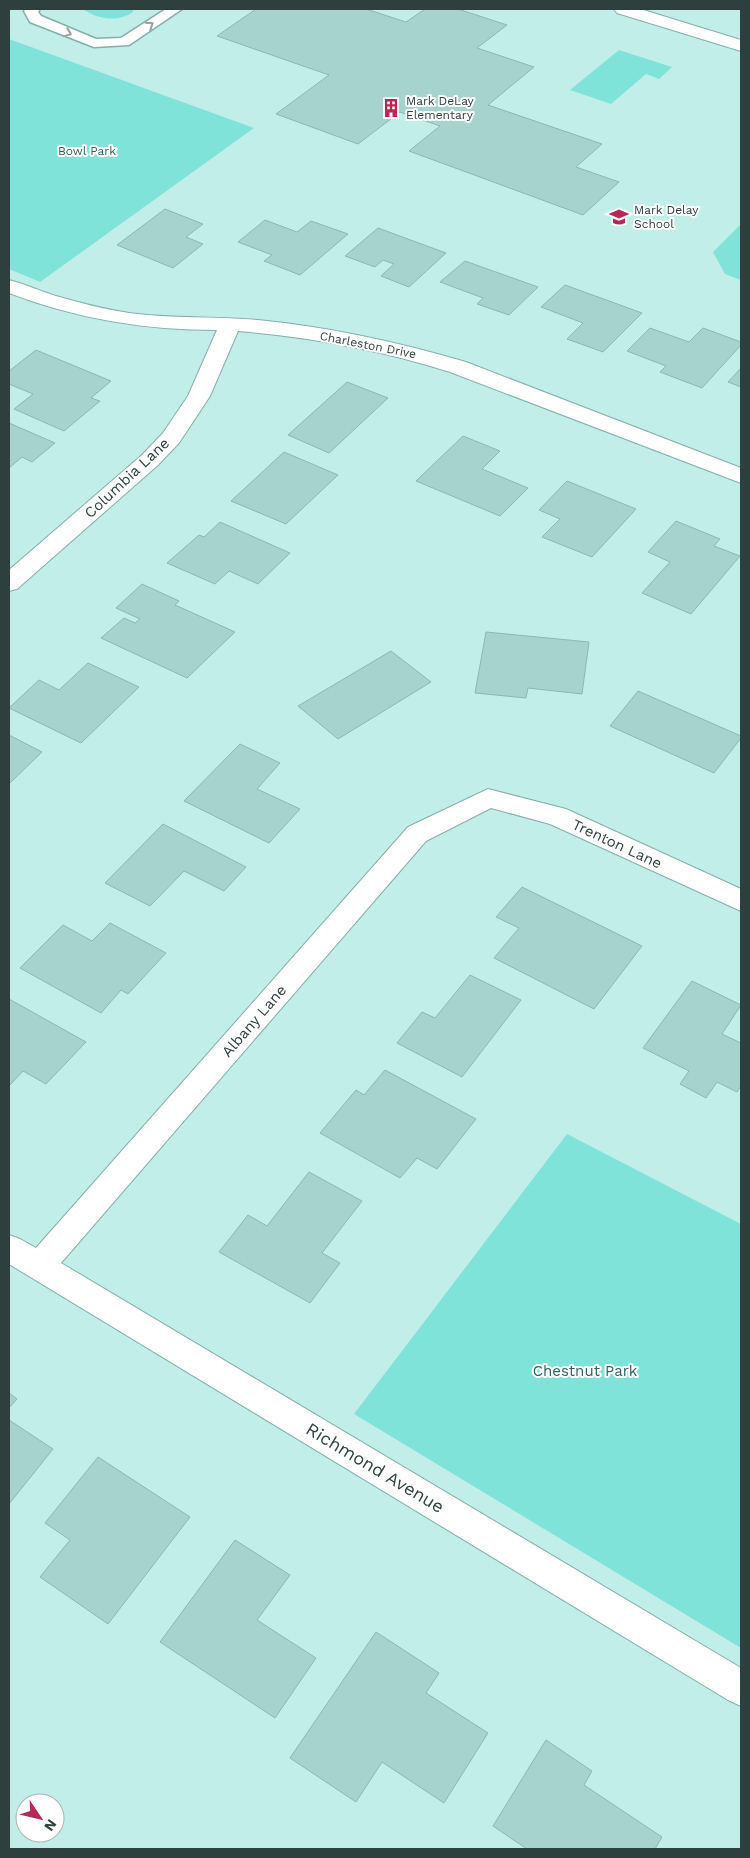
<svg xmlns="http://www.w3.org/2000/svg" width="750" height="1858" font-family="'Work Sans',sans-serif">
<style>
.green{fill:#80e3d9}
.building{fill:#a7d3ce;stroke:#8cb7b2}
.lines{fill:none;stroke-linecap:round;stroke-linejoin:round}
.lane-casing{stroke:#84afaa;stroke-width:3}
.street-casing{stroke:#84afaa;stroke-width:2}
.lane{fill:#fff;fill-rule:evenodd}
.street{fill:#fff;fill-rule:evenodd}
.oneway{stroke:#96a09e}
.labels{text-anchor:middle;stroke-width:4;stroke-linejoin:round;paint-order:stroke}
.far-poi-label{font-size:12px;fill:#2e403e;stroke:#fff;text-anchor:start}
.far-park-label{font-size:12px;fill:#2c635e;stroke:#fff}
.far-street-label{font-size:12px;fill:#2e403e;stroke:#fff}
.street-label{font-size:15px;fill:#2e403e;stroke:#fff}
.park-label{font-size:15px;fill:#2c635e;stroke:#fff}
.near-street-label{font-size:18px;fill:#2e403e;stroke:#fff}
</style>
<rect width="100%" height="100%" fill="#c2eee9"/>
<!-- green -->
<g class="green">
<path d="M83 9H133V12C118 23 96 19 83 9Z"/>
<polygon points="9,39 254,128 40,282 9,269"/>
<polygon points="619,50 672,67 659,79 646,74 611,104 570,90"/>
<polygon points="741,224 741,280 725,274 713,252"/>
<polygon points="567,1134 741,1224 741,1648 354,1414"/>
</g>
<!-- building -->
<g class="building">
<polygon points="256,9 366,9 406,22 425,9 458,9 507,25 477,48 534,67 488,105 602,144 576,167 619,182 583,215 409,151 440,126 400,112 358,144 276,114 329,75 217,36"/>
<polygon points="165,209 203,224 186,237 203,244 173,268 117,245"/>
<polygon points="265,220 297,232 311,221 348,234 300,275 264,261 272,255 238,242"/>
<polygon points="378,228 446,253 409,287 381,276 394,264 383,260 375,267 345,256"/>
<polygon points="465,261 538,287 509,315 477,304 483,298 440,282"/>
<polygon points="565,285 642,313 603,352 567,339 583,323 541,307"/>
<polygon points="650,328 689,342 703,328 741,342 741,345 702,388 660,372 666,366 627,351"/>
<polygon points="36,350 111,381 91,398 100,401 64,431 14,409 33,394 9,384 9,371"/>
<polygon points="741,368 741,387 728,382"/>
<polygon points="347,382 388,398 329,453 288,435"/>
<polygon points="9,423 55,443 32,462 22,457 9,468"/>
<polygon points="463,436 500,451 482,469 528,488 500,516 416,481"/>
<polygon points="284,452 338,475 286,524 231,501"/>
<polygon points="567,481 636,509 592,557 542,537 560,519 539,510"/>
<polygon points="676,521 720,539 714,546 740,556 691,614 642,593 670,562 648,552"/>
<polygon points="220,522 290,553 258,584 229,571 215,584 167,563 199,535 204,537"/>
<polygon points="142,584 179,601 175,605 235,632 187,678 101,638 124,618 135,623 140,619 116,608"/>
<polygon points="486,632 589,642 582,694 528,688 526,698 475,693"/>
<polygon points="391,651 431,682 338,739 298,706"/>
<polygon points="88,663 139,687 81,743 9,708 39,680 59,690"/>
<polygon points="638,691 741,736 741,738 714,773 610,726"/>
<polygon points="9,735 42,752 9,784"/>
<polygon points="240,744 280,763 257,789 300,809 269,843 184,801"/>
<polygon points="163,824 246,867 224,891 184,871 150,906 105,883"/>
<polygon points="522,887 642,946 594,1009 494,958 519,928 496,917"/>
<polygon points="110,923 166,953 128,994 121,990 101,1013 20,968 63,925 92,941"/>
<polygon points="470,975 521,1000 462,1077 397,1043 422,1012 435,1018"/>
<polygon points="692,981 741,1005 722,1034 741,1043 741,1086 737,1092 717,1082 706,1098 680,1084 689,1071 643,1048"/>
<polygon points="9,999 86,1042 46,1084 23,1071 9,1086"/>
<polygon points="385,1070 476,1119 437,1169 417,1158 400,1178 320,1133 356,1090 364,1095"/>
<polygon points="309,1172 362,1201 322,1253 340,1263 310,1303 219,1252 248,1215 267,1226"/>
<polygon points="9,1393 17,1399 9,1408"/>
<polygon points="9,1420 53,1449 9,1504"/>
<polygon points="98,1457 190,1517 108,1624 40,1577 70,1540 45,1523"/>
<polygon points="235,1540 290,1575 257,1620 316,1658 275,1718 160,1642"/>
<polygon points="376,1632 439,1673 426,1693 488,1733 444,1803 382,1762 356,1802 290,1758"/>
<polygon points="546,1740 592,1771 584,1785 662,1837 655,1849 527,1849 493,1826"/>
</g>
<g class="lines">
<!-- lane casing -->
<g class="lane-casing">
<polygon id="lane" points="26,9 40,9 38,12 41,16 96,39 121,38 166,9 182,9 129,45 94,47 30,22 24,11"/>
</g>
<!-- street casing -->
<g class="street-casing">
<g id="street">
<polygon points="614,9 640,9 741,40 741,51 617,13"/>
<path d="M9 280C25 284 40 291 56 296 80 303 104 309 129 313 172 319 215 316 258 320 329 327 398 342 466 362L741 468V483L450 372C381 350 310 337 238 331L210 396 179 443 158 465 17 589 9 591V570L142 455 163 433 188 396 217 330C145 330 77 319 9 293Z"/>
<polygon points="488,789 566,809 741,889 741,911 550,824 491,808 426,841 61,1263 741,1668 741,1706 728,1700 9,1264 9,1235 20,1239 36,1248 408,827"/>
</g>
</g>
<!-- lane -->
<use href="#lane" class="lane"/>
<!-- street -->
<use href="#street" class="street"/>
</g>
<!-- one-way arrows -->
<defs><path id="oneway-chevron" d="M-2-3.5L2.5 0L-2 3.5" fill="none" stroke-width="1.6" stroke-linecap="round" stroke-linejoin="round" transform="scale(1.25)"/></defs>
<g class="oneway">
<use href="#oneway-chevron" transform="translate(150 25) rotate(-33)"/>
<use href="#oneway-chevron" transform="translate(68 33) rotate(22)"/>
</g>
<!-- icons -->
<defs>
<g id="building-bare" transform="scale(1.5)"><path d="M-4-6H4V6H1V3H-1V6H-4ZM-2.5-4.3h1.7v1.8h-1.7ZM.8-4.3h1.7v1.8H.8ZM-2.5-1h1.7V.8h-1.7ZM.8-1h1.7V.8H.8Z" fill="#b82856" stroke="#fff" stroke-width="2.5" paint-order="stroke"/></g>
<g id="school-bare" transform="scale(1.5)"><path d="M0-5L7-2L0 1L-7-2ZM-4 1L0 2.5L4 1V4Q0 6-4 4Z" fill="#b82856" stroke="#fff" stroke-width="2.5" paint-order="stroke"/></g>
</defs>
<g fill-rule="evenodd">
<use href="#building-bare" x="391" y="108"/>
<use href="#school-bare" x="619" y="217"/>
</g>
<g class="labels">
<!-- far-poi labels -->
<g class="far-poi-label">
<text x="406" y="105">Mark DeLay<tspan x="406" dy="14">Elementary</tspan></text>
<text x="634" y="214">Mark Delay<tspan x="634" dy="14">School</tspan></text>
</g>
<!-- far-park labels -->
<g class="far-park-label">
<text x="87" y="155">Bowl Park</text>
</g>
<!-- far-street labels -->
<g class="far-street-label">
<text transform="translate(368 345) rotate(11)" y="4">Charleston Drive</text>
</g>
<!-- street labels -->
<g class="street-label">
<text transform="translate(127 478) rotate(-43)" y="5">Columbia Lane</text>
<text transform="translate(617 844) rotate(25)" y="5">Trenton Lane</text>
<text transform="translate(254 1021) rotate(-49)" y="5">Albany Lane</text>
</g>
<!-- park labels -->
<g class="park-label">
<text x="585" y="1376">Chestnut Park</text>
</g>
<!-- near-street labels -->
<g class="near-street-label">
<text transform="translate(375 1468) rotate(31)" y="6">Richmond Avenue</text>
</g>
</g>
<!-- border -->
<rect width="750" height="1858" fill="none" stroke="#2e403e" stroke-width="20"/>
<!-- north arrow -->
<g transform="translate(40 1818) rotate(125)"><circle r="24" fill="#ffffff" stroke="#abb3b2"/>
<path d="M0-4L9 19L0 12L-9 19Z" fill="#b82856"/>
<text y="-8" font-size="14" font-weight="bold" text-anchor="middle" fill="#2e403e">N</text>
</g>
</svg>
